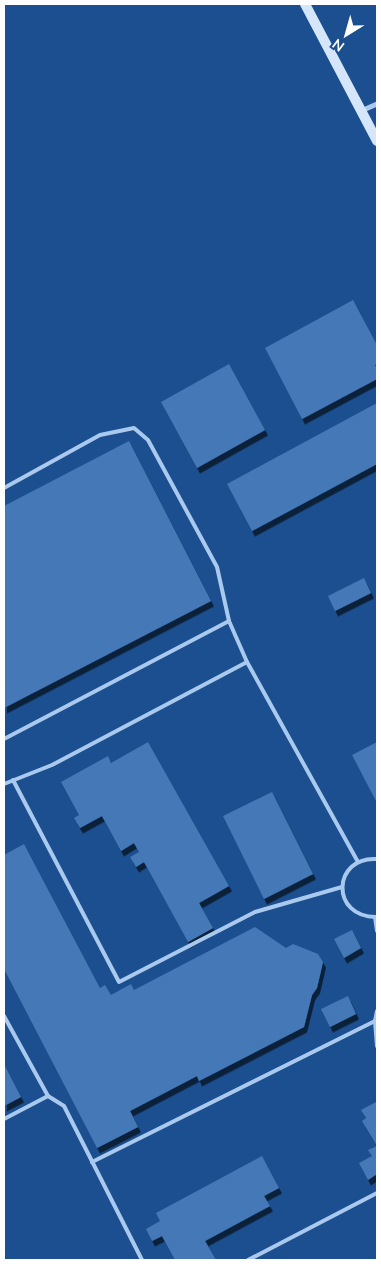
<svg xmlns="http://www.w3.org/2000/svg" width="381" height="1264" font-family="Mulish,sans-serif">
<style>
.building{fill:#4478b7;filter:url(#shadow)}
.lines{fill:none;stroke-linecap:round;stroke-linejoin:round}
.lane{stroke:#a9c9ee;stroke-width:4}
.street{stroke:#a9c9ee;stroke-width:5}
.secondary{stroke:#d6e6fa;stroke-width:10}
</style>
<defs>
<filter id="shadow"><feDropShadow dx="3" dy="5.5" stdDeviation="0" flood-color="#0009"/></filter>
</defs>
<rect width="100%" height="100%" fill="#1b4f8f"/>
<!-- building -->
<g class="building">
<polygon points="353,300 377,345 377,364 375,365 377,369 377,379 302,419 265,348"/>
<polygon points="229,364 265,430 197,468 161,402"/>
<polygon points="377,403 377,464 252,531 227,484"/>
<polygon points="129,441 211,601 4,708 4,506"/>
<polygon points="364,578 371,593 335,611 328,596"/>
<polygon points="148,742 229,886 199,903 213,928 188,942 144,862 136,867 130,857 139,852 134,843 121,851 102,816 80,828 74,818 79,815 61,782 108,756 111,763"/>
<polygon points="377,742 377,803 352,755"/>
<polygon points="272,792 313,874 264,899 223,816"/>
<polygon points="24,844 100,988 105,985 111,995 131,984 134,990 255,927 286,948 293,944 318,954 323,962 317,988 312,995 304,1027 199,1081 197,1076 130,1111 138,1127 97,1148 4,969 4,855"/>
<polygon points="352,930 361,948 344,958 334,939"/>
<polygon points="348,996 356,1014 330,1027 321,1009"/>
<polygon points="4,1064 21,1097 4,1106"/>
<polygon points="376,1102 377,1105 377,1174 368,1180 359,1163 372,1156 368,1150 377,1146 362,1121 366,1118 361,1110"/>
<polygon points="262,1156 279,1188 264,1196 270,1206 205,1241 216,1260 175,1260 162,1236 152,1241 146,1229 160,1221 156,1213"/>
</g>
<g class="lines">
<!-- lane -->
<g class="lane">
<polyline points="4,488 100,435 134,428 148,440 217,567 229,621"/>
<polyline points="4,739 229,621 247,662"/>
<polyline points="13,780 119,982 255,912 342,887"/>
<polyline points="4,784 52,765 247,662 358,862"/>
<path d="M377 859C332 856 330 918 377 917"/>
<polyline points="375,917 377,931"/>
<polyline points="377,1011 375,1021 377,1046"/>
<polyline points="4,1016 48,1096 4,1119"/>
<polyline points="48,1096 64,1106 142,1260"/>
<polyline points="92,1162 375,1021"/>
<polyline points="248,1260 377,1193"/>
</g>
<!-- street -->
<polyline class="street" points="361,111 377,104"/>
<!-- secondary -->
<polyline class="secondary" points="305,4 377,141"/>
</g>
<!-- border -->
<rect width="381" height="1264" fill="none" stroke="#ffffff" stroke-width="10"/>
<!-- north arrow -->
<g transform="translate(346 35) rotate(217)" stroke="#1b4f8f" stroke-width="4" paint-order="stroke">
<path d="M0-4L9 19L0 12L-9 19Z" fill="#ffffff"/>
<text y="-8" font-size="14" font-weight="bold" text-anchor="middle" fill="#ffffff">N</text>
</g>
</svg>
